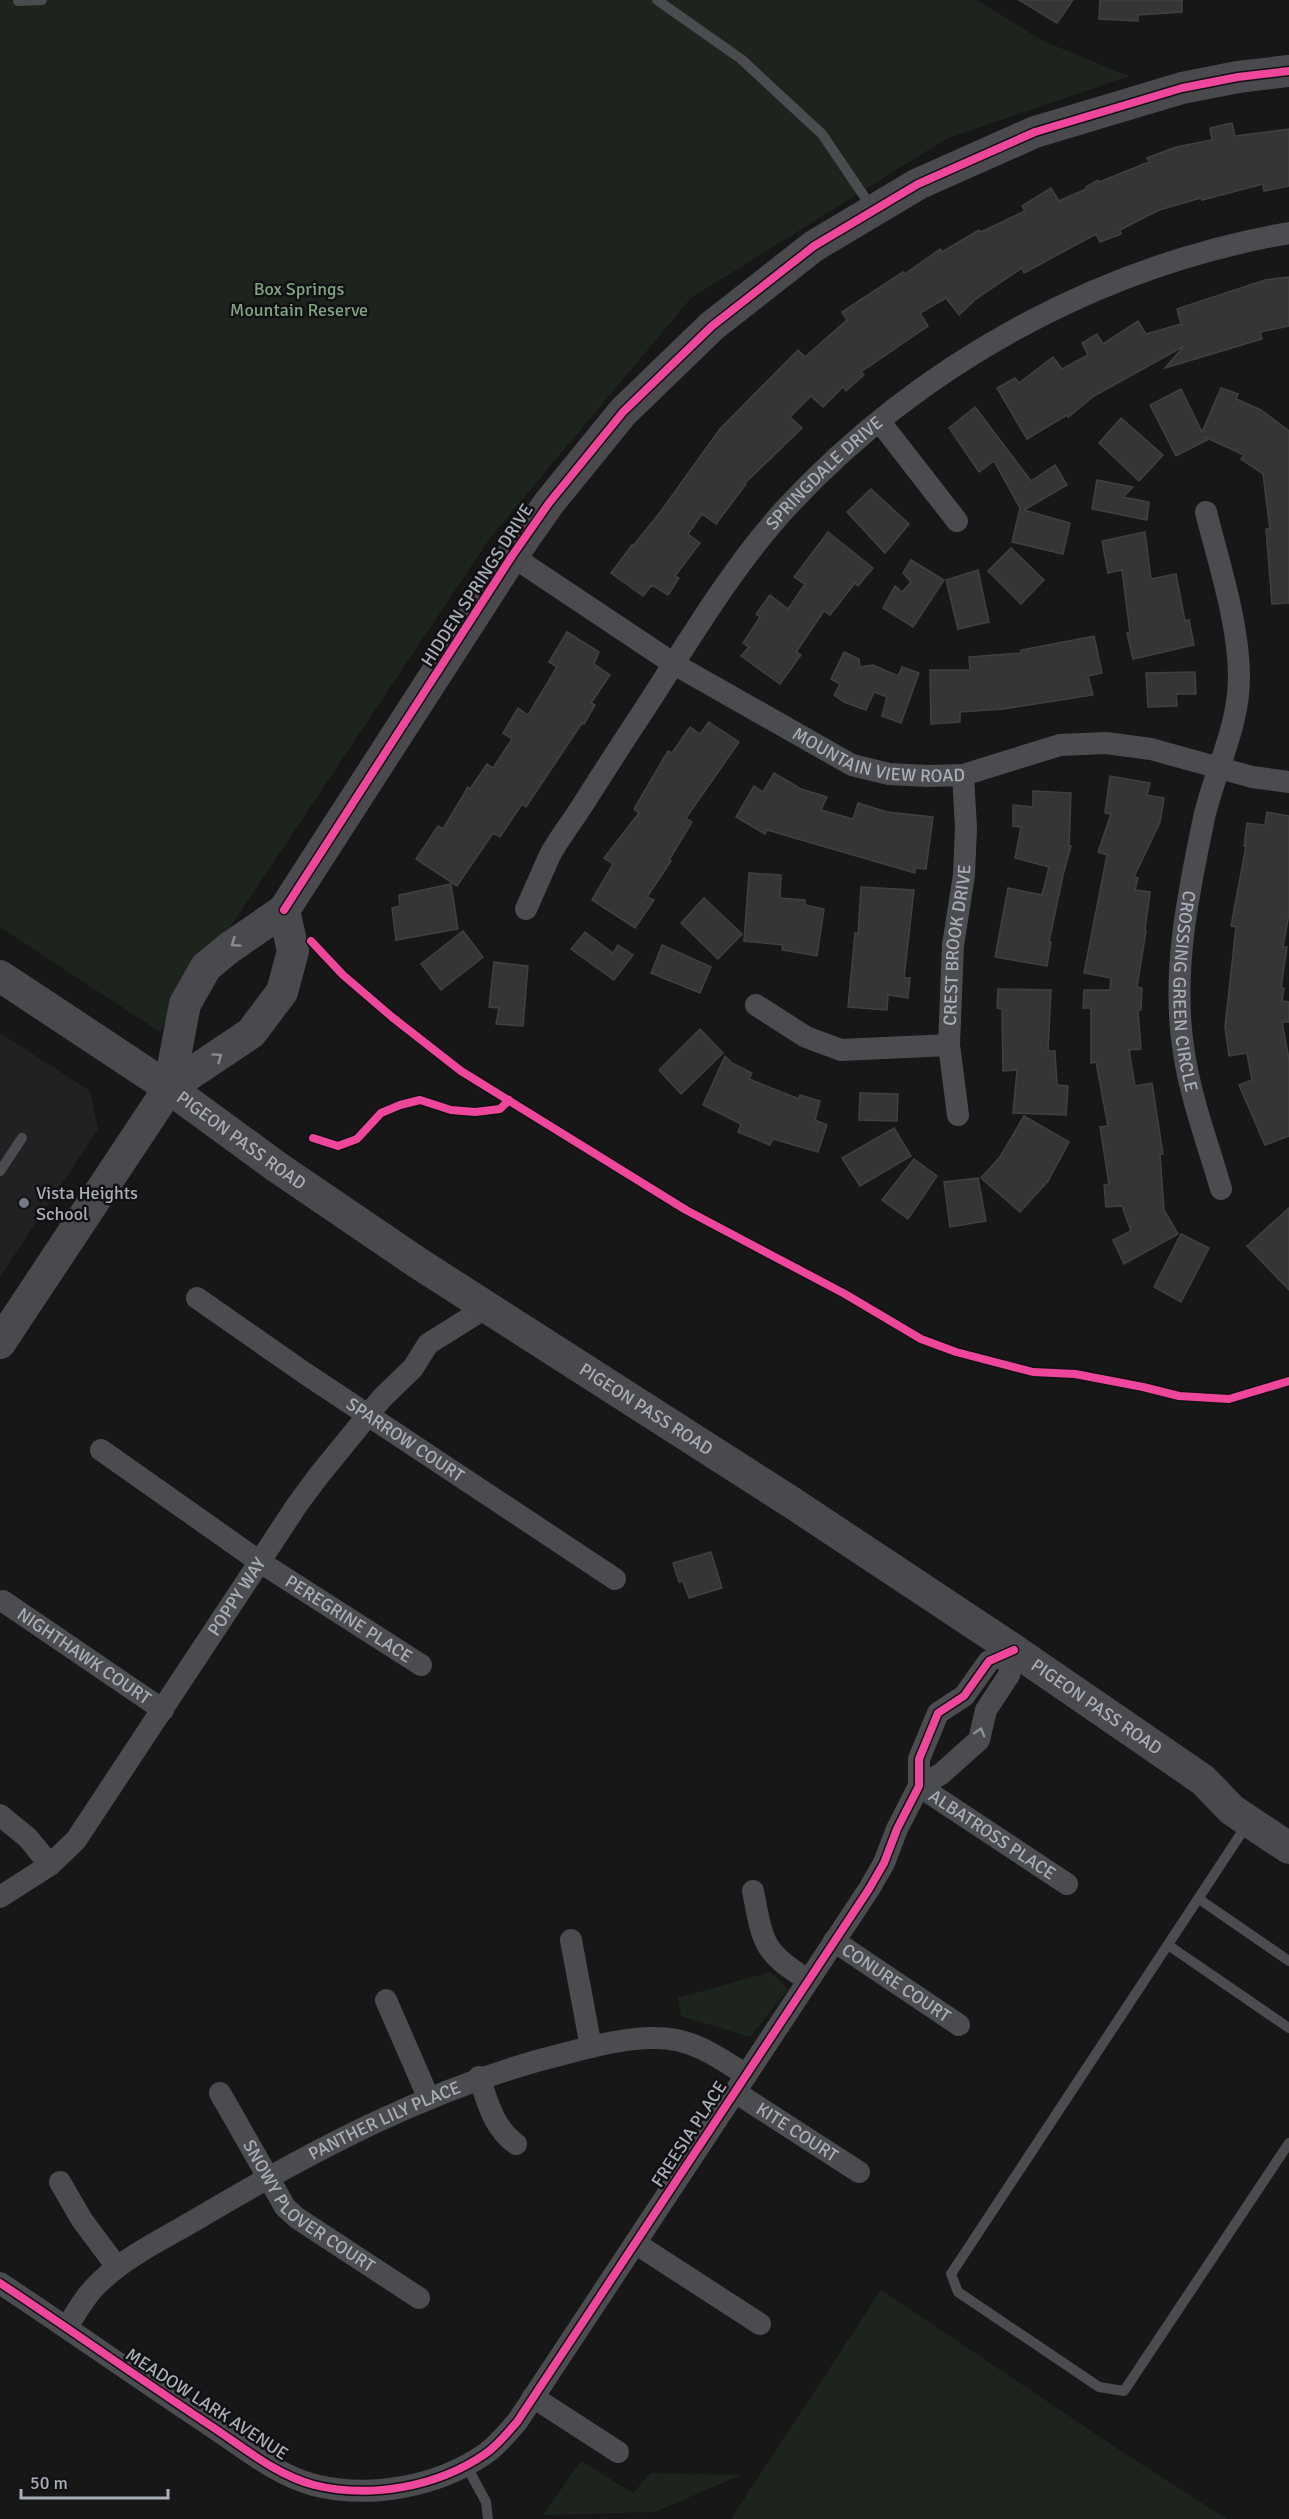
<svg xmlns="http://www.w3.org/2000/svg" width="1289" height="2519" font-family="Signika,sans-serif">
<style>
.built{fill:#212123}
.green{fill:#1d241e}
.building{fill:#353536;stroke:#3f4043;stroke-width:1.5}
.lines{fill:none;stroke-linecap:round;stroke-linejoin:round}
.lane{stroke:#4b4c50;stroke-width:10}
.street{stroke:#4b4c50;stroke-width:22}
.secondary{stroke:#4a4a4e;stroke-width:32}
.cycleway-casing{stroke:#111113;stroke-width:11}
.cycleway{stroke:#ed469a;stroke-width:8}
.oneway{stroke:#8c8f98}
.oneway2{stroke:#8c9099}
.poi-dot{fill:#757880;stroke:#111113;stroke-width:2}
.labels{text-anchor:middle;stroke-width:5;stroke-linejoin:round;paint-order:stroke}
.park-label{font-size:18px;fill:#7fa381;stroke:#111113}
.street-label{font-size:18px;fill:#a8adb8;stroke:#111113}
.poi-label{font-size:18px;fill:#a8adb8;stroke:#111113;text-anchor:start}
</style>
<rect width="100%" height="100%" fill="#171717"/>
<!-- built -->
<polygon class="built" points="0,1033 90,1091 98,1129 0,1277"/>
<!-- green -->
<g class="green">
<polygon points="0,0 977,0 1043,41 1129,76 946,139 691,298 490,538 160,1032 0,927"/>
<polygon points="770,1972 788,1989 750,2037 681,2016 678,1998"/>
<polygon points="881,2290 1127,2455 1227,2519 731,2519"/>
<polygon points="581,2461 633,2493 651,2473 741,2475 655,2512 543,2515"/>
</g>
<!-- building -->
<g class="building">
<polygon points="1019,0 1073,0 1057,23"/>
<polygon points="1100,0 1182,0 1182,12 1138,15 1138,21 1099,19"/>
<polygon points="1232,123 1235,136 1289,129 1289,186 1264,191 1263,184 1202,200 1201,198 1159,210 1120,230 1121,234 1100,242 1096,234 1024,273 1022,268 976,299 959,315 946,298 920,313 928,326 861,372 864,375 846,391 843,387 823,407 811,396 790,417 802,428 745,483 746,484 716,524 702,514 688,534 700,543 675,576 679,578 668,595 652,585 643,596 611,573 632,545 633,546 661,511 720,429 798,350 805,357 847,320 842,312 903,272 905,274 940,249 942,252 979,230 981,232 1025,211 1022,206 1051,188 1059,201 1086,189 1086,187 1098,180 1099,182 1149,162 1147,158 1176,147 1212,140 1210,128"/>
<polygon points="1289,277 1289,326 1260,332 1262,339 1165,368 1184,346 1094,396 1068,417 1067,415 1027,439 997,388 1015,378 1019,383 1053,357 1062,369 1088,355 1082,343 1097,334 1103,344 1138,321 1146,334 1181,324 1177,309 1265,280"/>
<polygon points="1221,388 1238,394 1236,399 1261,410 1289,431 1289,603 1272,604 1266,529 1270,529 1263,474 1241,459 1244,455 1205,437 1207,440 1176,456 1150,405 1181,389 1202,432"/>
<polygon points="975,407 1031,481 1055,465 1067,485 1024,510 1070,523 1063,554 1012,542 1020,508 994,461 979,472 949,428"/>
<polygon points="1121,418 1163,455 1139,481 1099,443"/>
<polygon points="1097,480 1133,487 1123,497 1149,502 1147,520 1092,509"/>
<polygon points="871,489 909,524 885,553 847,512"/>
<polygon points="828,532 873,568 858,586 855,583 830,615 824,611 796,652 801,655 780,684 741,656 749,647 743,643 760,617 756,614 770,595 788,609 805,584 794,577"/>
<polygon points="1145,532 1151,579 1176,574 1185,621 1189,620 1194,645 1133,659 1127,633 1130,633 1122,570 1108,573 1102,541"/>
<polygon points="1011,548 1044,580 1021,604 988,571"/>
<polygon points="911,560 944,580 913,627 883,608 895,586 902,592 911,582 903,573"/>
<polygon points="978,570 989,622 958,629 946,580"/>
<polygon points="567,632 599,652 594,664 610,675 591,703 595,705 584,724 582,723 526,807 522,804 500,837 493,833 457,886 416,859 438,826 443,829 468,787 470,789 487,764 493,768 512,739 503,733 518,708 528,715 557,667 549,662"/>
<polygon points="1094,636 1102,673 1088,676 1093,695 1003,709 960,712 960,722 931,724 930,670 970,670 969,657 1021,653 1021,650"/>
<polygon points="844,652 859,659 860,667 873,665 898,676 902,667 919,673 901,723 882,716 887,697 874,692 866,710 844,702 834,695 840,684 831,679"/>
<polygon points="1195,672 1196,694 1176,694 1177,706 1148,707 1146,673"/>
<polygon points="709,722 739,742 686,818 692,822 669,860 671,861 647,897 654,900 635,928 592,900 613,864 604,858 639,813 634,809 668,751 672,753 690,727 700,734"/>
<polygon points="774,773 801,789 827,797 821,810 853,819 858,803 887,812 933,817 926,869 915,868 915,873 767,830 765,834 736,817 754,786 763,792"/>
<polygon points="1110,776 1150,783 1147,795 1164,798 1160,822 1134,877 1138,878 1135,890 1150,892 1145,930 1146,931 1137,987 1142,988 1141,1010 1138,1010 1141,1049 1129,1050 1135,1086 1152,1083 1163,1154 1160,1154 1164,1210 1178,1234 1124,1264 1113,1240 1131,1231 1122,1206 1106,1207 1104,1185 1109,1184 1100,1127 1108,1126 1096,1062 1091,1063 1091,1008 1083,1008 1084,990 1110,990 1111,978 1084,973 1107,855 1098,852 1111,814 1105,813"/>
<polygon points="1033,791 1071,793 1069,846 1071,846 1063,875 1049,942 1051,942 1047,966 995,957 1008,888 1042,895 1049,867 1015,858 1021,827 1013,826 1013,805 1033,807"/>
<polygon points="1267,812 1289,816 1289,914 1283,947 1287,947 1281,988 1284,988 1282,1001 1289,1002 1289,1022 1282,1022 1289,1059 1289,1136 1265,1145 1239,1085 1252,1080 1247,1053 1229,1056 1225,1027 1236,927 1231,926 1246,846 1244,846 1247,823 1265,825"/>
<polygon points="749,873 781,875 780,898 805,900 805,905 824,909 817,956 782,950 783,945 744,941"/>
<polygon points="451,884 458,929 396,940 392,908 400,906 399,895"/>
<polygon points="861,887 914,890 904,978 910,978 908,998 888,995 887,1010 848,1007 855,933 858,934"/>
<polygon points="704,898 742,934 718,959 681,923"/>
<polygon points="463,931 483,957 441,990 421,964"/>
<polygon points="585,932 613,953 618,945 633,955 614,980 571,949"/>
<polygon points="662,945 711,967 700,993 651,973"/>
<polygon points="494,962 528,966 523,1026 496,1024 499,1008 489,1007"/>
<polygon points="998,989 1051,990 1048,1051 1055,1051 1057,1085 1068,1086 1066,1115 1013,1113 1017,1070 1003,1071 1002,1009 997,1008"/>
<polygon points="700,1029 723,1053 681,1094 659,1070"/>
<polygon points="725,1056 732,1063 752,1073 749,1079 799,1099 800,1095 820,1101 815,1120 827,1125 818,1152 773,1139 770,1145 738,1132 741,1124 703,1105"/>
<polygon points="860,1093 898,1094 897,1121 859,1120"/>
<polygon points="1024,1116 1069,1142 1048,1181 1020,1212 981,1178 1000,1157"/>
<polygon points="894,1128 911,1156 860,1186 842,1158"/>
<polygon points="914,1159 937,1176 908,1219 882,1200"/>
<polygon points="978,1178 986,1221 950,1227 944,1182"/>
<polygon points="1289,1208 1289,1290 1247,1246"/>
<polygon points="1181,1234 1209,1248 1181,1302 1154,1287"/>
<polygon points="711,1552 722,1588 689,1598 683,1581 679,1582 673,1563"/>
</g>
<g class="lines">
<!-- lane -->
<g class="lane">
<polyline points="657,0 741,59 822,134 872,208"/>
<polyline points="18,1 42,0"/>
<polyline points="0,1171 22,1138"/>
<polyline points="1248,1823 951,2274 958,2292 1099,2387 1124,2391 1289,2143"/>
<polyline points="1199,1899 1289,1961"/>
<polyline points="1168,1945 1289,2028"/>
<polyline points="466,2465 486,2502 488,2519"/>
</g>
<!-- street -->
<g class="street">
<polyline points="880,422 957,521"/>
<path id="s1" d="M1206 512C1219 564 1239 624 1239 677 1239 727 1215 770 1204 818 1188 894 1171 975 1184 1053 1191 1099 1208 1144 1221 1189"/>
<path id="s2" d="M512 556 674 664 852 765 889 774 928 776 963 775 1060 745 1106 743 1151 749 1252 777 1289 782"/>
<path id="s3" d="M526 909C534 891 542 873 550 855 559 838 572 822 582 806 603 773 624 740 646 707 690 639 732 567 787 507 919 365 1098 266 1289 233"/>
<polyline points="756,1005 806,1037 841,1050 949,1045"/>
<path id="s4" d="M958 1115 949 1045 953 945 964 875 966 828 963 775"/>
<path id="s5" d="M197 1298 306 1374 615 1579"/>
<path id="s6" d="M101 1450 260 1562 421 1665"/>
<path id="s7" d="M3 1601 163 1710"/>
<path id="s8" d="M919 1786 1067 1884"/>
<polyline points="919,1786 941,1774 979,1740 986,1710 1009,1675 1014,1650"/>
<polyline points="0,1815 28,1838 50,1865"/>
<path d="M753 1891C763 1942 762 1952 808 1980"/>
<path id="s9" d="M0 1897 50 1865 76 1840 297 1505 320 1474 382 1398 413 1368 428 1344 487 1307"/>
<polyline points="571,1940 591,2047"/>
<path id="s10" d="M834 1941 959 2025"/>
<polyline points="386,2000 429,2099"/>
<path d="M479 2077C488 2103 493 2127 516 2144"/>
<path id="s11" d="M735 2092 859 2172"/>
<path id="s12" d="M220 2093 285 2207 297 2218 419 2298"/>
<polyline points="60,2182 82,2220 117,2267"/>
<polyline points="635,2243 760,2324"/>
<path d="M0 2283C71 2330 140 2379 211 2426 243 2447 276 2475 314 2485 370 2499 437 2487 485 2454 497 2446 507 2433 517 2422L869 1889 884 1863 897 1829 919 1786V1759L938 1713 964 1696 989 1661 1014 1650"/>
<path id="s13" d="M67 2327C77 2311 87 2293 102 2280 129 2255 165 2238 197 2219 313 2150 435 2085 567 2053 594 2046 629 2037 656 2038 692 2038 717 2056 746 2075"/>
<polyline points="533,2397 618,2452"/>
</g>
<!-- secondary -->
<g class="secondary">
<path id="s14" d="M0 976 169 1088 277 1167 418 1263 791 1502 1014 1650 1203 1780 1232 1810 1289 1848"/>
<polyline points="169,1088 251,1033 282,992 293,951 284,910"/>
<polyline points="0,1343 169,1088 185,1004 206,967 229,948 284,910 512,556 549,503 623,412 712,326 814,246 918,184 1035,132 1182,88 1238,77 1289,71"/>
</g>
<!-- cycleway casing -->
<g class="cycleway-casing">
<g id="cycleway">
<polyline points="284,910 512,556 549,503 623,412 712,326 814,246 918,184 1035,132 1182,88 1238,77 1289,71"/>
<polyline points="311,941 343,975 392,1017 461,1071 686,1210 845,1294 921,1339 956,1352 1033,1372 1075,1374 1143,1387 1179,1396 1229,1399 1289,1381"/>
<polyline points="313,1138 338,1146 357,1139 381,1113 400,1105 420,1100 451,1110 475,1112 500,1109 509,1100"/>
<path d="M0 2283C71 2330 140 2379 211 2426 243 2447 276 2475 314 2485 370 2499 437 2487 485 2454 497 2446 507 2433 517 2422L869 1889 884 1863 897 1829 919 1786V1759L938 1713 964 1696 989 1661 1014 1650"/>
</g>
</g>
<!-- cycleway -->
<use href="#cycleway" class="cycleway"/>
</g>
<!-- one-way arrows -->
<defs><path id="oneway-chevron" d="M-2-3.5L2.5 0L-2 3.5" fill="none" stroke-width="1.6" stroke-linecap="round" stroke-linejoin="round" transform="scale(1.5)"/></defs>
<g class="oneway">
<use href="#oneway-chevron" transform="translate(235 943) rotate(145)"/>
<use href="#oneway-chevron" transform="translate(218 1057) rotate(-35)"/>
</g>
<use class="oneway2" href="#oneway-chevron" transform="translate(980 1732) rotate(-73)"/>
<!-- markers -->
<circle class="poi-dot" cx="24" cy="1203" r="6"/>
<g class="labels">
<!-- park labels -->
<g class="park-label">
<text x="299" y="295">Box Springs<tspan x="299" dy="21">Mountain Reserve</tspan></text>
</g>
<!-- street labels -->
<g class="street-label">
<text dy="6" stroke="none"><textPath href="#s3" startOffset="531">SPRINGDALE DRIVE</textPath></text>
<text transform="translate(477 585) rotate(-57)" y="6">HIDDEN SPRINGS DRIVE</text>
<text dy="6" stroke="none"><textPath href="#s2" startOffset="423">MOUNTAIN VIEW ROAD</textPath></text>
<text dy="6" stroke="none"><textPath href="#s4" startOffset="171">CREST BROOK DRIVE</textPath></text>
<text dy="6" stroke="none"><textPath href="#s1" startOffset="490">CROSSING GREEN CIRCLE</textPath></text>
<text dy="6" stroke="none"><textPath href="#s14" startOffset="292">PIGEON PASS ROAD</textPath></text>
<text dy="6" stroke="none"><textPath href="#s14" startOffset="778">PIGEON PASS ROAD</textPath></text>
<text dy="6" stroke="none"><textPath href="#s5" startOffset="252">SPARROW COURT</textPath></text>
<text dy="6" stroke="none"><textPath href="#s9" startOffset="387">POPPY WAY</textPath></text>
<text dy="6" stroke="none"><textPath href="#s6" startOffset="300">PEREGRINE PLACE</textPath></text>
<text dy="6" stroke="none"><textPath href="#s7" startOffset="98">NIGHTHAWK COURT</textPath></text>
<text dy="6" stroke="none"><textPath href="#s14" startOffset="1318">PIGEON PASS ROAD</textPath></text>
<text dy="6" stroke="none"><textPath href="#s8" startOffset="88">ALBATROSS PLACE</textPath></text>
<text dy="6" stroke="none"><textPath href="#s10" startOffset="75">CONURE COURT</textPath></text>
<text dy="6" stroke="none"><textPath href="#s13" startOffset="384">PANTHER LILY PLACE</textPath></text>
<text dy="6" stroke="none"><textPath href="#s11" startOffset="74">KITE COURT</textPath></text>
<text transform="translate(689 2134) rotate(-57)" y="6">FREESIA PLACE</text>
<text dy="6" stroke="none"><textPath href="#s12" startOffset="147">SNOWY PLOVER COURT</textPath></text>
<text transform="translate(207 2404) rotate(33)" y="6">MEADOW LARK AVENUE</text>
</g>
<!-- poi labels -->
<g class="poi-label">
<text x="36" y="1199">Vista Heights<tspan x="36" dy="21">School</tspan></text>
</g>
</g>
<!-- scale -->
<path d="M21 2489v9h147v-9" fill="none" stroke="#a8adb8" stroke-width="3"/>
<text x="30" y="2489" font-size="18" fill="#a8adb8" stroke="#111113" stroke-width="4.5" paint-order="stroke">50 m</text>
</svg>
